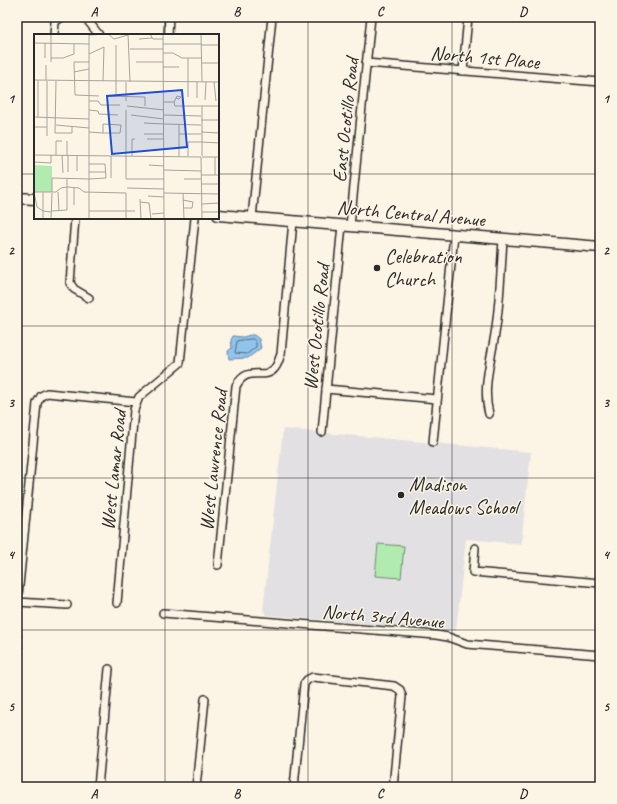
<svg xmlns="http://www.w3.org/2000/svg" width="617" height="804" font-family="Caveat,sans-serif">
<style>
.built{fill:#e2e0e3}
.pitch{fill:#b1ebb0;stroke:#6e8b6e}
.water{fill:#90c4ed;stroke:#68879f}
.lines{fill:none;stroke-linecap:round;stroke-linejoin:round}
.shore{stroke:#536879;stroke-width:1}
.street-casing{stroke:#2b2b2b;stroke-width:10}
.secondary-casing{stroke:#2b2b2b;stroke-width:13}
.street{stroke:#fcf5e5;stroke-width:7}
.secondary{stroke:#fcf5e5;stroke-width:10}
.grid{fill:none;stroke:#2b2b2b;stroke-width:1;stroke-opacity:0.55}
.poi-dot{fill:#2b2b2b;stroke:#fcf5e5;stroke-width:1.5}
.labels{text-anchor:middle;stroke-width:3;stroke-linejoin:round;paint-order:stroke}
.street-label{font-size:20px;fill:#2b2b2b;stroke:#fcf5e5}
.poi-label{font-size:20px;fill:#2b2b2b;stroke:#fcf5e5;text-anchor:start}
.inset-road{fill:none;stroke:#a8a49b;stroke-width:1}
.view{fill:#1d4ed8;fill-opacity:0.15;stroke:#1d4ed8;stroke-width:2}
.inset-edge{fill:none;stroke:#2b2b2b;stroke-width:2}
.neatline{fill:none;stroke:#2b2b2b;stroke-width:1.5}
.grid-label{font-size:13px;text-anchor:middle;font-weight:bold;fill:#2b2b2b}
</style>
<rect width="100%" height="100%" fill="#fcf5e5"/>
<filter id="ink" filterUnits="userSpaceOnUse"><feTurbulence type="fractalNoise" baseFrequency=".025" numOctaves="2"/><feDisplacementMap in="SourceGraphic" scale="8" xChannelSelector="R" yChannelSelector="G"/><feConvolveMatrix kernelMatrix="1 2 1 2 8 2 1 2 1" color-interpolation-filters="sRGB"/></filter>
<g filter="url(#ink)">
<!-- built -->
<polygon class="built" points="283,429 531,452 521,544 466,539 456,631 266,615 263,610"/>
<!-- pitch -->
<polygon class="pitch" points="378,544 404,546 401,578 375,576"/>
<!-- water -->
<polygon class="water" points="250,335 254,335 259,339 261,348 248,358 229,359 228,351 232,348 231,340 233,336 243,337"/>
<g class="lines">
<!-- shore -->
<polygon class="shore" points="253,339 256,342 256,347 247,354 235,353 237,341"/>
<!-- street casing -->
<g class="street-casing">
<g id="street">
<polyline points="85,17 99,35"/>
<polyline points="54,35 55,22 62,17"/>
<polyline points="168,35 169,17"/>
<polyline points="366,63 600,82"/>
<polyline points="463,71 468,17"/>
<polyline points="75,218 70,283 74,289 89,298"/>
<polyline points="252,218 272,17"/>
<polyline points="350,226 371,17"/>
<polyline points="326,389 437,399"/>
<path d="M489 414C482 388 491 360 495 334 500 303 501 270 503 239"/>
<polyline points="322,432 342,225"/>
<polyline points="433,442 454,235"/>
<polyline points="475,548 473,572 600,583"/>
<path d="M218 565 236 386C248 364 263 381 274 369 278 365 279 359 281 354L293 221"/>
<polyline points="17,602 67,605"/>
<polyline points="117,603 134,410 139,397 180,363 195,218"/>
<polyline points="17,606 37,403 41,396 47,393 136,402"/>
<polyline points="163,613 436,635 448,637 467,644 600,655"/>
<polyline points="17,636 18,651 17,665"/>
<polyline points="98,787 109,669"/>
<polyline points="196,787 205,699"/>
<polyline points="294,787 304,684 307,680 313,677 394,686 400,690 402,696 393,787"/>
</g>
</g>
<!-- secondary casing -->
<g class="secondary-casing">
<g id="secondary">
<polyline points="17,198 35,199"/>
<polyline points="218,215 600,247"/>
</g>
</g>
<!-- street -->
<use href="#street" class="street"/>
<!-- secondary -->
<use href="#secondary" class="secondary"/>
</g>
</g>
<!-- grid -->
<path class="grid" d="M165 17V35M308 17V787M452 17V787M17 174H35M218 174H600M165 218V787M17 326H600M17 478H600M17 630H600"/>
<!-- markers -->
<g class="poi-dot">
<circle cx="377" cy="268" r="4"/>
<circle cx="401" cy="495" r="4"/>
</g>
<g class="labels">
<!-- street labels -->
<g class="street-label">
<text transform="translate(485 57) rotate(5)" y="7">North 1st Place</text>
<text transform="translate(345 120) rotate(-84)" y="7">East Ocotillo Road</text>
<text transform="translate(411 213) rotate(5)" y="7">North Central Avenue</text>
<text transform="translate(316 327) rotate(-84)" y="7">West Ocotillo Road</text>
<text transform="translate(213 460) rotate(-84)" y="7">West Lawrence Road</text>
<text transform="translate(113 470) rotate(-84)" y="7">West Lamar Road</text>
<text transform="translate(383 616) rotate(5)" y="7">North 3rd Avenue</text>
</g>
<!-- poi labels -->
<g class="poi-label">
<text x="385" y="263">Celebration<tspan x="385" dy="23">Church</tspan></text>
<text x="409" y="491">Madison<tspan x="409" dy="23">Meadows School</tspan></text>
</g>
</g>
<!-- overview -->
<g transform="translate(34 34)">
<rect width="185" height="185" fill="#fcf5e5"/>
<path d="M0 131 18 132V158H0Z" fill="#b1ebb0"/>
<path class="inset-road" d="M7 0H26M17 0V28M55 0V185M94 0 96 48M116 0 119 5H129M129 0 130 185M167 0 168 47M55 1 74 0 80 5 94 1M105 5 118 4M0 9 55 10M129 10H167M167 11H185M96 15H129M129 19H139L148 24H168M55 20 70 13 69 47M11 24V9M17 24H29L40 20V10M55 28H40L41 61 65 62M102 28H129M168 29H185M129 33H145M40 38 55 35M0 46 185 48M12 46V31M13 47V102M22 47 21 99H38V92M92 48V67M163 48V64M180 48 182 67M72 62 111 63V72M82 63V11M154 63V24M171 66 172 48M55 67H64L67 71H86M130 68H140L141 72H185M140 68 143 62 147 63 145 65 142 64M93 72 130 76M168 72V122M55 76 64 77 65 80 84 81M92 76V145M97 81 130 85M130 81 167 82M0 83 55 85M4 83V46M167 86H185M110 89 130 90M130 90 167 91M22 91 55 94M145 91V122M0 93H13M55 98 69 99H86L87 91 69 90V99M167 98 185 99M110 100H129M145 100H167M113 105H130M33 107V121M167 108 185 109M0 121 167 123M22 121V107H28M28 121 29 139M43 121V137M98 122V105H101M154 122V108H167M167 123 168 185M168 123H185M181 123V141M0 128 17 129V121M115 131 130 132M130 136 167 137M34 138V121M55 138H72M167 141H185M77 144V122M55 145 72 144 71 130H55M92 145H130M150 145H167M167 150H185M93 154 130 155M0 158H22L27 154 33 153 45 154 50 158 92 159V185M0 158 3 173 9 177 17 178M18 158V144L55 145M24 158 25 177M130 159 185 160M149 159 150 185M114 162 130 163M106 165 107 185M149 166 159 168 158 174H149M106 168 115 169 117 185M168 170 185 169M40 171V154M17 177 33 176V145M55 177H101M168 178H185M118 180 130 179M9 185V158M17 185 18 159"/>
<path class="view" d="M148 56 153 113 78 120 73 62Z"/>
<rect width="185" height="185" class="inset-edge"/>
</g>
<!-- margin -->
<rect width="617" height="804" fill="none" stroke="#fcf5e5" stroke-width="44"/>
<rect x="22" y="22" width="573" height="760" class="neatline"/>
<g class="grid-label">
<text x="94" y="16">A</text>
<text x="237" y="16">B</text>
<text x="380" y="16">C</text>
<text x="523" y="16">D</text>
<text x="11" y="103">1</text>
<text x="606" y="103">1</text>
<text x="11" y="255">2</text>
<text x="606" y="255">2</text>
<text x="11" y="407">3</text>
<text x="606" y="407">3</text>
<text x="11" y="559">4</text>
<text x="606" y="559">4</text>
<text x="11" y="711">5</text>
<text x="606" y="711">5</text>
<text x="94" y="798">A</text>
<text x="237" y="798">B</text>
<text x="380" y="798">C</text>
<text x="523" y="798">D</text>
</g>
</svg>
